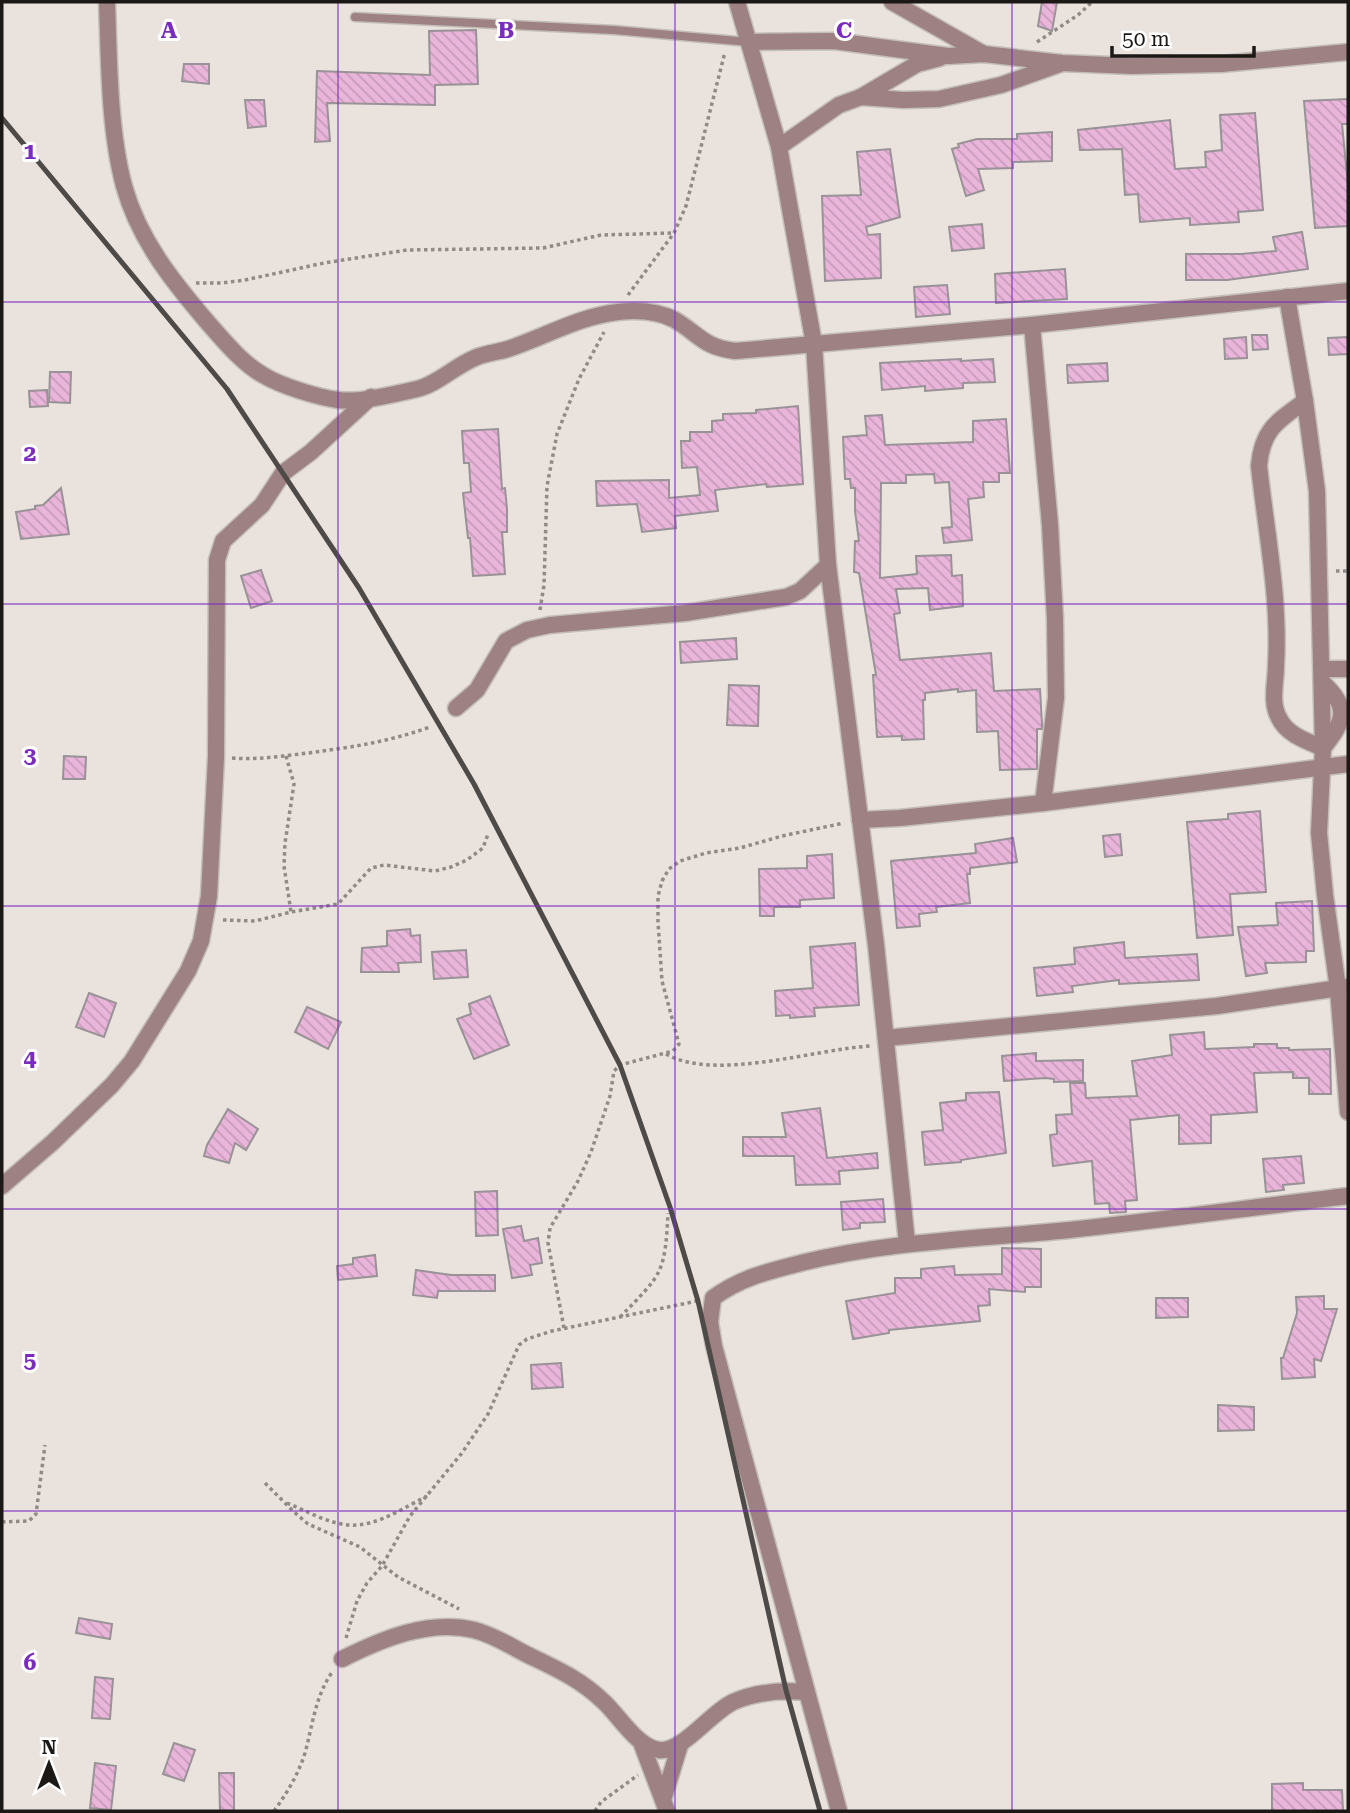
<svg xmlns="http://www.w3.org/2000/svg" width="1350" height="1813" font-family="'Roboto Serif',serif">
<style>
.building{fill:url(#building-back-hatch);stroke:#999296;stroke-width:2}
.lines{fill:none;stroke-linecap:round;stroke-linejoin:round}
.service-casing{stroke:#c4beb9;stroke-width:11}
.minor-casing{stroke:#c4beb9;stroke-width:19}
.path{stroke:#908b87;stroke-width:3.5;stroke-dasharray:3.5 3.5;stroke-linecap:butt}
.service{stroke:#9d8183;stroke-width:8}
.minor{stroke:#9d8183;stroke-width:16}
.rail{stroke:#4e4a47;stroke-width:5}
.grid{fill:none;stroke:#7b2cbf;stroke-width:2;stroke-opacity:0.55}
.grid-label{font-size:23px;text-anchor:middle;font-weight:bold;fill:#7b2cbf;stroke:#fff;stroke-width:6;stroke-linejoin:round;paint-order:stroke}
</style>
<defs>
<pattern id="building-back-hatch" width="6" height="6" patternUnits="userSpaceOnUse" patternTransform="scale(1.75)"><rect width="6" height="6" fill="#e9b5da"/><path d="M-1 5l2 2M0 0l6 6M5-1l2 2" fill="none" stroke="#c79bba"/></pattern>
</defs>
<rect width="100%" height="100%" fill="#e9e2dd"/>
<!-- building -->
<g class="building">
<polygon points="1042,2 1057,2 1052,31 1038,26"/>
<polygon points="476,30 478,84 435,85 435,105 327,103 330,141 315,142 317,71 430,75 429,31"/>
<polygon points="184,64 209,64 209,84 182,81"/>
<polygon points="1348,99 1348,124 1342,124 1348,185 1348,226 1315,228 1304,101"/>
<polygon points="245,100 264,100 266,126 248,128"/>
<polygon points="1255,113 1263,210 1238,212 1239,222 1190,225 1190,218 1140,222 1138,194 1125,195 1122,149 1080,150 1078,130 1170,120 1175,169 1206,167 1205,152 1222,150 1220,115"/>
<polygon points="1052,132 1052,161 1013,162 1013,168 978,169 984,190 966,196 952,149 959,147 958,144 977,139 1017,139 1017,134"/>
<polygon points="890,149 900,217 866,227 868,235 880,234 881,278 825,281 822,196 861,195 857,152"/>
<polygon points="982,224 984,248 952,251 949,227"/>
<polygon points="1302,232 1308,269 1227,280 1186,280 1186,254 1241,254 1276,251 1273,237"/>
<polygon points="1065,269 1067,299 996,303 995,274"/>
<polygon points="947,285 950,314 916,317 914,287"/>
<polygon points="1252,335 1267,335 1268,349 1253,350"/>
<polygon points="1246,337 1247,358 1225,359 1224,339"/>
<polygon points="1348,337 1348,354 1329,355 1328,338"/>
<polygon points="961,359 961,361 993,359 995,382 963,383 963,388 925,391 925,386 882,390 880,363"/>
<polygon points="1107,363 1108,381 1068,383 1067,365"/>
<polygon points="50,372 71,372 70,403 49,402"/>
<polygon points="47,390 48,406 30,407 29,391"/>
<polygon points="798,406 803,484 767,487 766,484 715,490 718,511 675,516 676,528 642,532 637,504 597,506 596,481 669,480 669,498 700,495 697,467 682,468 681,441 690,441 690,432 712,432 712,421 723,420 723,414 756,413 756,410"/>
<polygon points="882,415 885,445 973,442 973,421 1006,419 1010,473 999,473 999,482 983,482 984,497 968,499 972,540 944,543 942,528 952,527 949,482 935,483 934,474 906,475 906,483 881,483 880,578 917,574 916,556 951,555 952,576 962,575 963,606 930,610 928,588 896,589 900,613 894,614 900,660 991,653 994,691 1040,689 1042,724 1042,729 1037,729 1037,769 1000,770 998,731 977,732 976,690 958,692 958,689 925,693 925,700 923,700 924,739 902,740 902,736 877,737 873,675 876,675 859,573 854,572 855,541 859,541 855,511 855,488 851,488 850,479 845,479 843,437 867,435 865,416"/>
<polygon points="498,429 502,489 505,488 507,509 507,532 502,532 505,574 473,576 470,538 468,538 463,493 471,492 469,463 464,463 462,431"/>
<polygon points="61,488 69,534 21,539 16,512 35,509 35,506 43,505"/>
<polygon points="261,570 272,601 251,608 241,576"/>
<polygon points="736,638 737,659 681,663 680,642"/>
<polygon points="729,685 759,686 758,726 727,725"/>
<polygon points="64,756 86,757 85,779 63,779"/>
<polygon points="1260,811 1266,892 1230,894 1233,935 1197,938 1187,822 1228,819 1228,814"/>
<polygon points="1120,834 1122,855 1105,857 1103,836"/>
<polygon points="1013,838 1017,862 970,868 970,874 967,874 970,903 936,907 937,912 919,914 920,926 897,928 891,861 976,853 975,844"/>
<polygon points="832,854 834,898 800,900 800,907 774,907 774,916 760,916 759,869 807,868 807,856"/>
<polygon points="1312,901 1314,951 1306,951 1306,962 1265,963 1267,973 1246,976 1238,927 1278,925 1276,903"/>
<polygon points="410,929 411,936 420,935 421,962 398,963 399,972 361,972 362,948 387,946 387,931"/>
<polygon points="1124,942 1125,958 1197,954 1199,980 1119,984 1119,980 1072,986 1073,992 1037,996 1034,968 1075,964 1074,948"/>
<polygon points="855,943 859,1005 814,1008 815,1016 790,1018 790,1015 776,1016 775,991 813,988 810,947"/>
<polygon points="466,950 468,977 434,979 432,952"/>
<polygon points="89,993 116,1003 104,1037 76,1027"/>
<polygon points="490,996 509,1045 474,1059 457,1019 471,1014 469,1004"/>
<polygon points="307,1007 341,1022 328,1049 295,1032"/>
<polygon points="1204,1032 1205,1049 1254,1047 1254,1044 1277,1044 1277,1048 1289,1048 1289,1050 1330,1049 1331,1094 1309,1094 1309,1078 1293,1078 1293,1072 1254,1073 1257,1112 1211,1115 1211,1143 1179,1144 1179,1115 1130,1120 1137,1200 1125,1201 1126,1212 1110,1213 1109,1203 1095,1204 1092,1161 1053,1166 1050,1135 1057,1134 1056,1115 1072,1114 1070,1083 1085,1083 1086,1098 1137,1096 1132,1061 1172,1055 1170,1035"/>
<polygon points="1036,1053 1036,1061 1083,1060 1083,1081 1054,1082 1054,1079 1045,1078 1004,1081 1002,1056"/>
<polygon points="999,1092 1006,1153 961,1160 961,1162 925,1165 922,1132 943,1130 940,1103 966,1100 966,1093"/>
<polygon points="820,1108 827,1158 877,1153 878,1168 839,1171 840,1184 796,1185 794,1156 743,1156 743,1137 786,1137 782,1113"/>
<polygon points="228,1109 258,1129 246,1150 235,1143 229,1163 204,1156 207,1145"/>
<polygon points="1301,1156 1304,1183 1283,1185 1284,1190 1266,1192 1263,1159"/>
<polygon points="497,1191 498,1235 476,1236 475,1192"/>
<polygon points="883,1199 885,1222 860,1223 860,1228 843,1230 841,1202"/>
<polygon points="521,1226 524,1241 538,1238 542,1263 530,1265 532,1275 512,1278 503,1229"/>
<polygon points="1002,1248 1041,1249 1041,1287 1025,1287 1025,1292 989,1289 990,1305 978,1306 980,1321 889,1330 889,1333 853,1339 846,1301 895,1293 895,1278 921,1278 921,1269 954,1266 955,1275 1002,1274"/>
<polygon points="375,1255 377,1276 338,1280 337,1266 353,1264 353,1258"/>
<polygon points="416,1270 451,1275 495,1275 495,1291 438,1291 437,1298 413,1295"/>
<polygon points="1324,1296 1324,1309 1337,1309 1321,1361 1314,1359 1315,1377 1282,1379 1281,1358 1283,1358 1297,1313 1296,1297"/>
<polygon points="1156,1298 1188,1298 1188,1317 1156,1318"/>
<polygon points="561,1363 563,1387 532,1389 531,1365"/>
<polygon points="1218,1405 1254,1407 1254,1430 1218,1431"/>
<polygon points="79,1618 112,1624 110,1639 76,1633"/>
<polygon points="95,1677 113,1679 110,1719 92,1718"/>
<polygon points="174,1743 195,1750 184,1781 163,1774"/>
<polygon points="95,1763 116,1766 111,1810 90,1808"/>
<polygon points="219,1773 234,1773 234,1811 220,1811"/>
<polygon points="1303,1783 1303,1790 1342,1790 1343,1811 1272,1811 1272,1784"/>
</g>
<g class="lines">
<!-- service casing -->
<g class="service-casing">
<polyline id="service" points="355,17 614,30 749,42"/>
</g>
<!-- minor casing -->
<g class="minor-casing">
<g id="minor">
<path d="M107 2C109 60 109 130 124 186 139 240 173 282 209 324 225 342 242 363 263 375 281 386 317 397 338 400 361 403 394 394 417 389 438 384 456 365 477 357 487 353 498 352 508 349 544 337 580 316 618 312 637 310 658 311 675 320 700 335 703 347 735 351L1032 325 1348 291"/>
<polyline points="737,2 779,147 814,344 828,565 876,945 907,1243"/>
<polyline points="892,2 982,53"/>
<polyline points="749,42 834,41 948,56 984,54 1062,63 1132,66 1221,64 1348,52"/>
<polyline points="861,97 917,64 940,58"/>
<polyline points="779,147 839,105 861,97 903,100 939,99 1001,85 1060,64"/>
<polyline points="1287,297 1305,401 1317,491 1323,748 1319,833 1325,895 1338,989 1348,1112"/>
<polyline points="1032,325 1050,525 1055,619 1056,698 1043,803"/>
<path d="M1305 401C1278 421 1262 429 1259 466 1266 531 1280 599 1276 665 1276 683 1270 702 1279 718 1287 735 1307 741 1323 748 1345 721 1350 707 1322 682"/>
<polyline points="1322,669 1348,669"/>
<polyline points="456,708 477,690 506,641 527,630 550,625 685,613 786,597 800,591 828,565"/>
<polyline points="860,820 900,818 1043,803 1348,764"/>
<polyline points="886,1038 1217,1006 1346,987"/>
<polyline points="2,1186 53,1142 112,1085 132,1061 188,971 201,941 209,896 216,757 217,560 223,541 262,505 283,473 311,452 371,397"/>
<path d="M342 1659C382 1639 429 1619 474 1630 494 1635 510 1646 528 1655 557 1669 580 1679 604 1702 620 1717 637 1747 659 1750 682 1753 710 1713 733 1702 756 1692 781 1690 806 1692"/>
<polyline points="642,1745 667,1811"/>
<polyline points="663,1800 680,1745"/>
<path d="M839 1811 714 1346 710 1322 713 1298C740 1278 769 1271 801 1263 889 1241 979 1239 1069 1230 1162 1220 1255 1207 1348 1196"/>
</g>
</g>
<!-- path -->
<g class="path">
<polyline points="1037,42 1078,15 1092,2"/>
<polyline points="196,283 222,283 245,280 324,263 407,250 543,248 601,235 674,233"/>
<polyline points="628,295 674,233 686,206 725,52"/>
<polyline points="1336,571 1348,571"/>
<polyline points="540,610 544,585 547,486 557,434 579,379 604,332"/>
<polyline points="286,756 294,784 285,843 284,866 291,912"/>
<path d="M232 758C258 760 283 756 308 753 353 747 388 742 430 727"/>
<polyline points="223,920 255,921 291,912 338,904 371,868 384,865 435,871 451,867 467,860 483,848 488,834"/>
<path d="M666 1054C715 1082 815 1049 871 1046"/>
<path d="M620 1317C662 1274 665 1274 668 1213"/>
<polyline points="564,1328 548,1243 550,1228 578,1181 591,1152 610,1096 614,1071 620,1065 673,1051 679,1044 662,981 658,922 658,896 662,881 669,869 680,861 706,853 740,848 782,836 844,823"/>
<polyline points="265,1483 294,1512 308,1524 360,1547 398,1577 459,1609"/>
<path d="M287 1503C307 1511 329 1524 350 1525 376 1527 405 1507 427 1496"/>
<polyline points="2,1522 29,1521 36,1514 45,1445"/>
<polyline points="346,1638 357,1601 367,1583 382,1566 410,1516 462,1453 488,1414 519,1345 527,1339 552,1331 697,1301"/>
<path d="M274 1811C287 1793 298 1775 305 1753 313 1724 315 1696 333 1671"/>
<polyline points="595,1811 601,1802 638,1775"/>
</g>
<!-- service -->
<use href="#service" class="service"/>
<!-- minor -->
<use href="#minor" class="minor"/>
<!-- rail -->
<polyline class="rail" points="2,118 227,389 359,588 474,784 620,1065 670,1207 698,1301 786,1690 820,1811"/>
</g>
<!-- grid -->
<path class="grid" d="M338 2V1811M675 2V1811M1012 2V1811M2 302H1348M2 604H1348M2 906H1348M2 1209H1348M2 1511H1348"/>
<g class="grid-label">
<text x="169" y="38">A</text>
<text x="506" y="38">B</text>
<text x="844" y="38">C</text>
<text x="30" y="159">1</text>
<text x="30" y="461">2</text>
<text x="30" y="763">3</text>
<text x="30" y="1066">4</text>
<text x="30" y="1368">5</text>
<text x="30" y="1670">6</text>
</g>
<!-- border -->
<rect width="1350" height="1813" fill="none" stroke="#1b1816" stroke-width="7"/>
<!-- north arrow -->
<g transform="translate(49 1764)" stroke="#ffffff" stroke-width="5" paint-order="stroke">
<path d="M0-5L12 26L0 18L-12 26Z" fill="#1b1816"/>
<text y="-10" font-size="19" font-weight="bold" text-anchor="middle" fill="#1b1816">N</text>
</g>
<!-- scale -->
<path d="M1112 46v10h142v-10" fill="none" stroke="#1b1816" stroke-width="3.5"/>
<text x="1122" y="46" font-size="21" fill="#1b1816" stroke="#ffffff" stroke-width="5" paint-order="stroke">50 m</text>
</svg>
